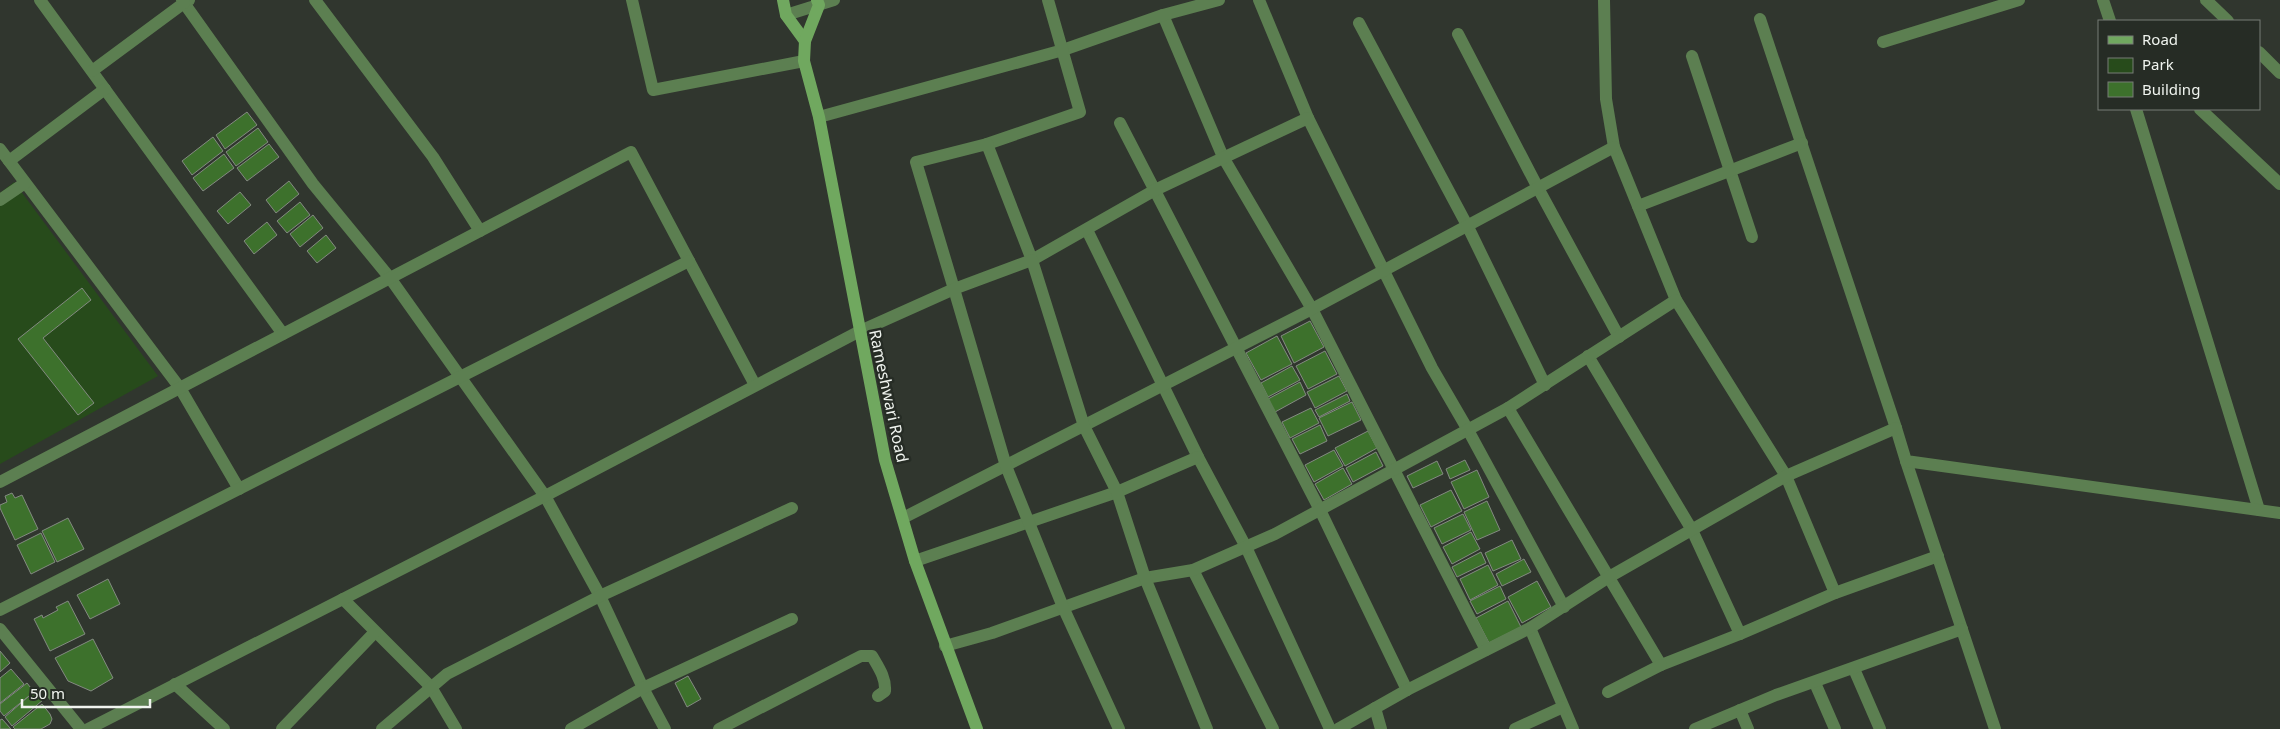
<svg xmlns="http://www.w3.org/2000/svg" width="2280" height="729" font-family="'Noto Sans',sans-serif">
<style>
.green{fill:#274b1b}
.building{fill:#3d712c;stroke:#838a81}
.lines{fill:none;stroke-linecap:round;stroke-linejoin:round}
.minor{stroke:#5c7f51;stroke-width:12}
.tertiary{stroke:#5c7f51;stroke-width:12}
.secondary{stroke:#70a85f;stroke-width:12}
.labels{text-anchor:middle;stroke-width:5;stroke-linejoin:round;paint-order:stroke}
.street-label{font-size:16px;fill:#f0f4ef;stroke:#262c25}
</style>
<rect width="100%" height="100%" fill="#30362e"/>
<!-- green -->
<polygon class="green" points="14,182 158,376 0,464 0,193"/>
<!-- building -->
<g class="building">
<polygon points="247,112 257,125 225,149 216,135"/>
<polygon points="258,128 268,142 236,166 226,152"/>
<polygon points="213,137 223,151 192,175 182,161"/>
<polygon points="269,144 279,157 247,181 237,168"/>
<polygon points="224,154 234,168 203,191 193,178"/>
<polygon points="289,181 299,194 276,213 266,200"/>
<polygon points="240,192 251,205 228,224 217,211"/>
<polygon points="300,202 310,215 287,233 277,221"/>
<polygon points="313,215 323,228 300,247 290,234"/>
<polygon points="267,222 277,235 254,254 244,241"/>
<polygon points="326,235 336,248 317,263 307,251"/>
<polygon points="82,288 91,300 43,338 94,403 78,415 18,339"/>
<polygon points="1310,321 1324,347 1294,363 1281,336"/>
<polygon points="1277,336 1292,364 1261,380 1246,353"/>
<polygon points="1325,351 1337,374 1308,389 1296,366"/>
<polygon points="1292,366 1300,380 1268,397 1261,383"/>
<polygon points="1339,376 1347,391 1315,408 1307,392"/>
<polygon points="1300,382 1306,395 1275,412 1268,399"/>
<polygon points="1347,394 1350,401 1319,417 1315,410"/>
<polygon points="1352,402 1361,420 1328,436 1319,418"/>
<polygon points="1311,408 1319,423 1290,438 1282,422"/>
<polygon points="1320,425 1327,441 1300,454 1292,439"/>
<polygon points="1368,431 1377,448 1345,466 1335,448"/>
<polygon points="1334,450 1343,466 1314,482 1305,465"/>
<polygon points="1376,452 1383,466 1353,482 1346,468"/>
<polygon points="1465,460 1470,470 1450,479 1446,469"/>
<polygon points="1437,461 1443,474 1413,488 1407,476"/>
<polygon points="1343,468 1352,484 1324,500 1315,484"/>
<polygon points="1477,470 1489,497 1464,509 1451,482"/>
<polygon points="1451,490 1462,511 1431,527 1420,505"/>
<polygon points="12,493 15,498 22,495 38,529 15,540 0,508 0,505 7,502 5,496"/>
<polygon points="1487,501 1500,530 1477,540 1464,512"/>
<polygon points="1463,514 1471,530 1442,544 1434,528"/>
<polygon points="68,518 84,549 57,562 42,531"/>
<polygon points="1471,532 1480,549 1452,564 1443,547"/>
<polygon points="41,533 55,562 31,574 17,545"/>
<polygon points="1512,540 1521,559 1493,571 1485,553"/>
<polygon points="1481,552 1486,563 1457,577 1452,567"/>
<polygon points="1524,559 1531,572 1502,586 1496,574"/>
<polygon points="1488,565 1498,585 1470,600 1460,579"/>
<polygon points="108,579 120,604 90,619 77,595"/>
<polygon points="1537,581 1551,607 1522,623 1508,597"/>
<polygon points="1500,586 1506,599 1477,614 1470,601"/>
<polygon points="68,601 85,634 50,651 34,619 42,615 43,618 58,610 56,607"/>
<polygon points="1508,601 1521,627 1489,643 1476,618"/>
<polygon points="93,639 113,678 91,691 68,681 55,658"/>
<polygon points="0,651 10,663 0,672"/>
<polygon points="11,669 24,684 0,703 0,678"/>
<polygon points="688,676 701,699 687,707 675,683"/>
<polygon points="27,683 34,692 4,716 0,711 0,704"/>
<polygon points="36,690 43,700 12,726 5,717"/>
<polygon points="42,704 50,714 52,719 50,724 41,729 15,729 13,727"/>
<polygon points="2,719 11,729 0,729 0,720"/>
</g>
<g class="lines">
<!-- minor -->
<g class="minor">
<polyline points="40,0 283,334"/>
<polyline points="189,0 184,3 313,184 390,278 545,496 600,596 643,688 665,729"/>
<polyline points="315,0 433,157 480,231"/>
<polyline points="632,0 653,90 804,61"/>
<polyline points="1259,0 1308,118"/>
<polyline points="1604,0 1606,99 1614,147 1676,300 1786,476 1835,593"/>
<polyline points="2103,0 2110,21"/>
<polyline points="2206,0 2228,21"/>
<polyline points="786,15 834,0"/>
<polyline points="1163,15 1223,157 1312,309 1486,650"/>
<polyline points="1760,19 1896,428"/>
<polyline points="1359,23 1468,227 1545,385"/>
<polyline points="1458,34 1538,188 1619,337"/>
<polyline points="1883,42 2019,0"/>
<polyline points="2259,52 2280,73"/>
<polyline points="1692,56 1752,237"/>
<polyline points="92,71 184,3 182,0"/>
<polyline points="2136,109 2259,510"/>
<polyline points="2200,109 2280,184"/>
<polyline points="819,117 1063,50 1163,15 1219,0"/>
<polyline points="1120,123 1320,510 1407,690"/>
<polyline points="987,144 1080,112 1048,0"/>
<polyline points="0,149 180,388 239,489"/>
<polyline points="9,161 105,89"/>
<polyline points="0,200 25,183"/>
<polyline points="1638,206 1802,143"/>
<polyline points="1087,230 1198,457 1246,547 1330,729"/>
<polyline points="858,332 954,289 916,162 987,144 1032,260 1155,190 1308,118 1432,368 1468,430 1564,607"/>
<polyline points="1588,356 1692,530 1740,634"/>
<polyline points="1508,408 1661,665 1740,634 1835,593 1938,556"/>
<polyline points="1906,461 1995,729"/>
<polyline points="0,482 631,152 755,385"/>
<polyline points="903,518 1312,309 1614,147"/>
<polyline points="915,561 1117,492 1198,457"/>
<polyline points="1193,570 1273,729"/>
<polyline points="343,599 431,687 456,729"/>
<polyline points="0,610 689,261"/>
<polyline points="1530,628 1573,729"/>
<polyline points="0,629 81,729"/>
<polyline points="945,646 992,633 1145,578 1193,570 1275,534 1508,408 1676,300"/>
<polyline points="1854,669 1880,729"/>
<polyline points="1815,683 1835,729"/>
<polyline points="175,684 224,729"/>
<polyline points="1608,692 1661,665"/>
<polyline points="1375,708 1381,729"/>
<polyline points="1740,710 1748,729"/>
<polyline points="282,729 375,632"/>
<polyline points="382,729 447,674 600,596 792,508"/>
<polyline points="571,729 643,688 792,619"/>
<path d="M719 729 861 656H872C879 668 886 678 885 691L878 696"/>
<polyline points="1119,729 1063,607 1006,466 954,289 1032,260 1084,426 1117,492 1145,578 1207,729"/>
<polyline points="1338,729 1407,690 1530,628 1609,577 1786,476 1896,428 1906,461 2280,513"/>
<polyline points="1515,729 1563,707"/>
<polyline points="1695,729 1776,695 1962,629"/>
</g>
<!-- tertiary -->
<polyline class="tertiary" points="88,729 545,496 858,332"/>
<!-- secondary -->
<g class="secondary">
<polyline points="783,0 786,15 805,41"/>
<polyline points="817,0 819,5 805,41 804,61 819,117 885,460 915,561 977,729"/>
</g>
</g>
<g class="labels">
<!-- street labels -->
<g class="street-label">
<text transform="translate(889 396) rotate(78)" y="6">Rameshwari Road</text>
</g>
</g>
<!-- legend -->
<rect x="2098" y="20" width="162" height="90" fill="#262c25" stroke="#777c76"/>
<rect x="2108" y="36" width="25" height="8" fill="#70a85f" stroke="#777c76"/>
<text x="2142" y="45" font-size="15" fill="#f0f4ef">Road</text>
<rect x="2108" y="58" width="25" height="15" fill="#274b1b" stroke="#777c76"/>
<text x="2142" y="70" font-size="15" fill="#f0f4ef">Park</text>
<rect x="2108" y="82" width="25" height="15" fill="#3d712c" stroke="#777c76"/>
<text x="2142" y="95" font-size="15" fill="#f0f4ef">Building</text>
<!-- scale -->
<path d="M22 699v8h128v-8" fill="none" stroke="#f0f4ef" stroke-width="2.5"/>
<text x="30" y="699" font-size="15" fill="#f0f4ef" stroke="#262c25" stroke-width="4" paint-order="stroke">50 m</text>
</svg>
